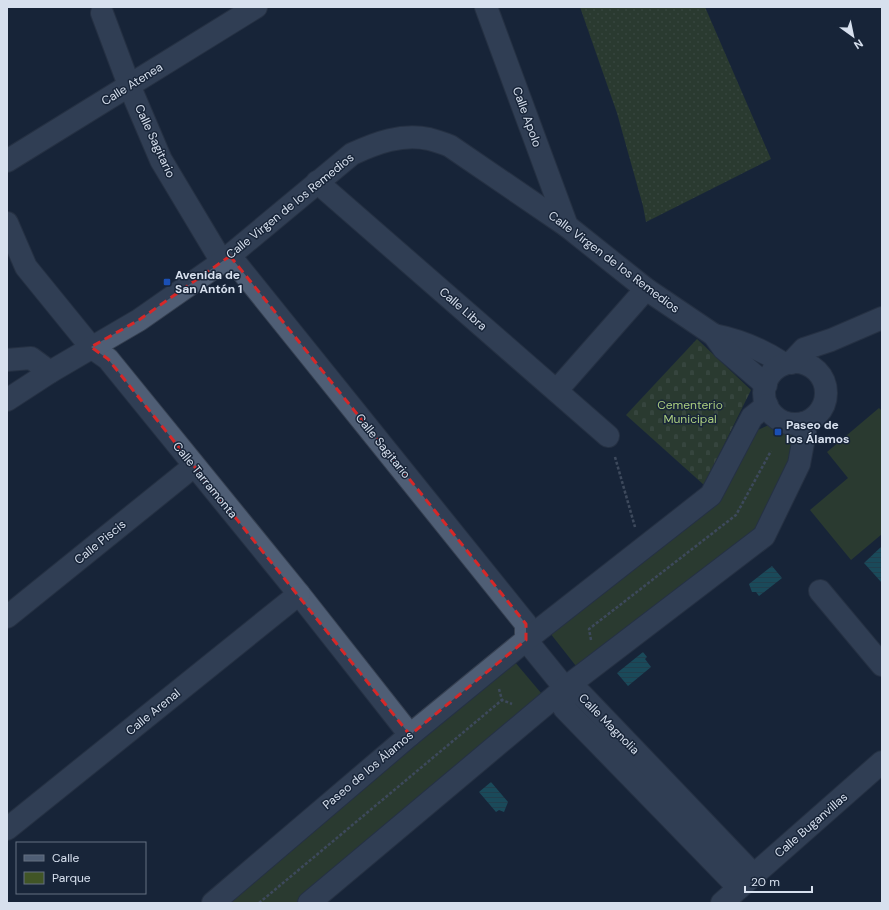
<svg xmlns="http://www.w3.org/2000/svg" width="889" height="910" font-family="'DM Sans',sans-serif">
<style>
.grass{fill:url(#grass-dots)}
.cemetery{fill:url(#cemetery-stones)}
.park{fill:#415526}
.water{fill:url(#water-rules)}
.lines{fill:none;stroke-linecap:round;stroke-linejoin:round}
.minor-casing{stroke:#364051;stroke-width:24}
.path{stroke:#6b7687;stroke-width:2.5;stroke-dasharray:3 2;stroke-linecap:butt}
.minor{stroke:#4f5e75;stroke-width:22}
.marked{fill:none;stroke:#d62828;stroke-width:3;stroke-dasharray:8 5;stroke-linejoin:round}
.transit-dot{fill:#1a4fb4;stroke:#182539;stroke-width:1.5}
.labels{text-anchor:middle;stroke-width:3;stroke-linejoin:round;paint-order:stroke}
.street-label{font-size:12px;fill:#d7e0ee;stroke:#182539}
.poi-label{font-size:12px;font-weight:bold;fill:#d7e0ee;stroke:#182539;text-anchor:start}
.park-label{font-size:12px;fill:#aacd7e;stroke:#182539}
</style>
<defs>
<pattern id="grass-dots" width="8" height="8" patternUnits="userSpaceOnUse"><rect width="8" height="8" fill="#415526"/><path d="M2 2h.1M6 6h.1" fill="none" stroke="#5c6d46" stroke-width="1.8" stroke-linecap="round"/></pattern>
<pattern id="cemetery-stones" width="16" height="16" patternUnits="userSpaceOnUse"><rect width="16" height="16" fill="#415526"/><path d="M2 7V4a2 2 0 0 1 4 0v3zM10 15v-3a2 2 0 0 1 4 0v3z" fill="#5c6d46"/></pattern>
<pattern id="water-rules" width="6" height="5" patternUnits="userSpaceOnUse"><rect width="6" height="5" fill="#1e7884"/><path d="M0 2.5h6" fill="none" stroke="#2d6069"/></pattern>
</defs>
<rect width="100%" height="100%" fill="#182539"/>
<!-- grass -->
<polygon class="grass" points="580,7 705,7 771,159 646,222 643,206 617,113"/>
<!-- cemetery -->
<polygon class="cemetery" points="697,339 751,390 704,485 626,415"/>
<!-- park -->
<g class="park">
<polygon points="879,408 882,411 882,534 851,560 810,510 848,478 827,452"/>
<polygon points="769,425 794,436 794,458 756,531 576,666 550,633 717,498 753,432"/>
<polygon points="514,661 541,693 540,699 299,903 222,903"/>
</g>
<!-- water -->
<g class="water">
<polygon points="882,546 882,583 864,563"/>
<polygon points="772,566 782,578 759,596 756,592 752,592 749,584"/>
<polygon points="643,652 647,657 645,659 651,667 628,686 617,673"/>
<polygon points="491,782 508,802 504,812 499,810 496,812 479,792"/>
</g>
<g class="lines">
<!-- minor casing -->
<g class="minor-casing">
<g id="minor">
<polyline points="486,7 567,226"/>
<polyline points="102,13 129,85 161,160 222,262"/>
<polyline points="7,161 256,7"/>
<polyline points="317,182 608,436"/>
<polyline points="7,223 26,267 91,347 108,359 299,594 410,735"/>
<polyline points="230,256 526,624 526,640 565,688 581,694 754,875"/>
<path d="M714 335C739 340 763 350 784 364"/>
<polyline points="7,360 31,358 50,372"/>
<circle cx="795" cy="393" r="31"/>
<polyline points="791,363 804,349 831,340 882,318"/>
<polyline points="557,390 646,289"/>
<path d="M7 400 50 372 139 320 222 262 352 154C376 143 402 133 429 139 436 141 443 143 450 146L567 226 646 289 714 335 724 349 766 385"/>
<polyline points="820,591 882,665"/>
<polyline points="7,617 194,466"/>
<polyline points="565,688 564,708 739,888"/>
<polyline points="7,829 299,594"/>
<polyline points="213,903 410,735 526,640 711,495 752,417 767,405"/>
<polyline points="309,903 565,688 764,536 799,464 805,432 804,423"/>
<polyline points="722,903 882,762"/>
</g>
</g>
<!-- path -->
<g class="path">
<polyline points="615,457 635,527"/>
<polyline points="591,640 589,629 736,515 771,451"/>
<polyline points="499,689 502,700 512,704"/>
<polyline points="259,903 502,700"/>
</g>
<!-- minor -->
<use href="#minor" class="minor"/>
</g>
<!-- marked area -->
<path d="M0 0H889V910H0ZM230 256 526 624V640L410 735 108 359 91 347 139 320Z" fill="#182539" fill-opacity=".55" fill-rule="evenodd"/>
<path class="marked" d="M230 256 526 624V640L410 735 108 359 91 347 139 320Z"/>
<!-- markers -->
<g class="transit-dot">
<rect x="163" y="278" width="8" height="8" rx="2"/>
<rect x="774" y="428" width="8" height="8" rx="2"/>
</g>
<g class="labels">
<!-- street labels -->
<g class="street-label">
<text transform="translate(132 84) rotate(-32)" y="4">Calle Atenea</text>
<text transform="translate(527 117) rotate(70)" y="4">Calle Apolo</text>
<text transform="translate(155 141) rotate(65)" y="4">Calle Sagitario</text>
<text transform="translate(290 206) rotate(-39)" y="4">Calle Virgen de los Remedios</text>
<text transform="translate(614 262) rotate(37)" y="4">Calle Virgen de los Remedios</text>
<text transform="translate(463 309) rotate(41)" y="4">Calle Libra</text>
<text transform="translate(383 446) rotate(51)" y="4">Calle Sagitario</text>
<text transform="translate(205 480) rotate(51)" y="4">Calle Tarramonta</text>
<text transform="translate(100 542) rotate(-39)" y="4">Calle Piscis</text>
<text transform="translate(153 712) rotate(-39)" y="4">Calle Arenal</text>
<text transform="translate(609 724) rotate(45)" y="4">Calle Magnolia</text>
<text transform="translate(368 770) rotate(-40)" y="4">Paseo de los Álamos</text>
<text transform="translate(811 825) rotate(-41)" y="4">Calle Buganvillas</text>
</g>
<!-- poi labels -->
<g class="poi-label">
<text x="175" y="279">Avenida de<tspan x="175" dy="14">San Antón 1</tspan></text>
<text x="786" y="429">Paseo de<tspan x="786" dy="14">los Álamos</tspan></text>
</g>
<!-- park labels -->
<g class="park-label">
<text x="690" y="409">Cementerio<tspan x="690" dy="14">Municipal</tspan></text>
</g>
</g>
<!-- border -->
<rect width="889" height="910" fill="none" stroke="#d7e0ee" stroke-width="16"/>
<!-- legend -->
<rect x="16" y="842" width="130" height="52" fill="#182539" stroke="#647081"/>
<rect x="24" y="855" width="20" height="6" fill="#4f5e75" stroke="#647081"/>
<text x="52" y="862" font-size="12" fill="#d7e0ee">Calle</text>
<rect x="24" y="872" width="20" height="12" fill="#415526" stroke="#647081"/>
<text x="52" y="882" font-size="12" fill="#d7e0ee">Parque</text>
<!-- north arrow -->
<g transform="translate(853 36) rotate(147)" stroke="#182539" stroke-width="3" paint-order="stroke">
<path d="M0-3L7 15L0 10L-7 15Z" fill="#d7e0ee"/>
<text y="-6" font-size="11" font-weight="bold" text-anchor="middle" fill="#d7e0ee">N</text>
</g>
<!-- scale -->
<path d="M745 886v6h67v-6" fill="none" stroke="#d7e0ee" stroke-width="2"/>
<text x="751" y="886" font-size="12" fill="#d7e0ee" stroke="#182539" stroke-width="3" paint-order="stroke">20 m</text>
</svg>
